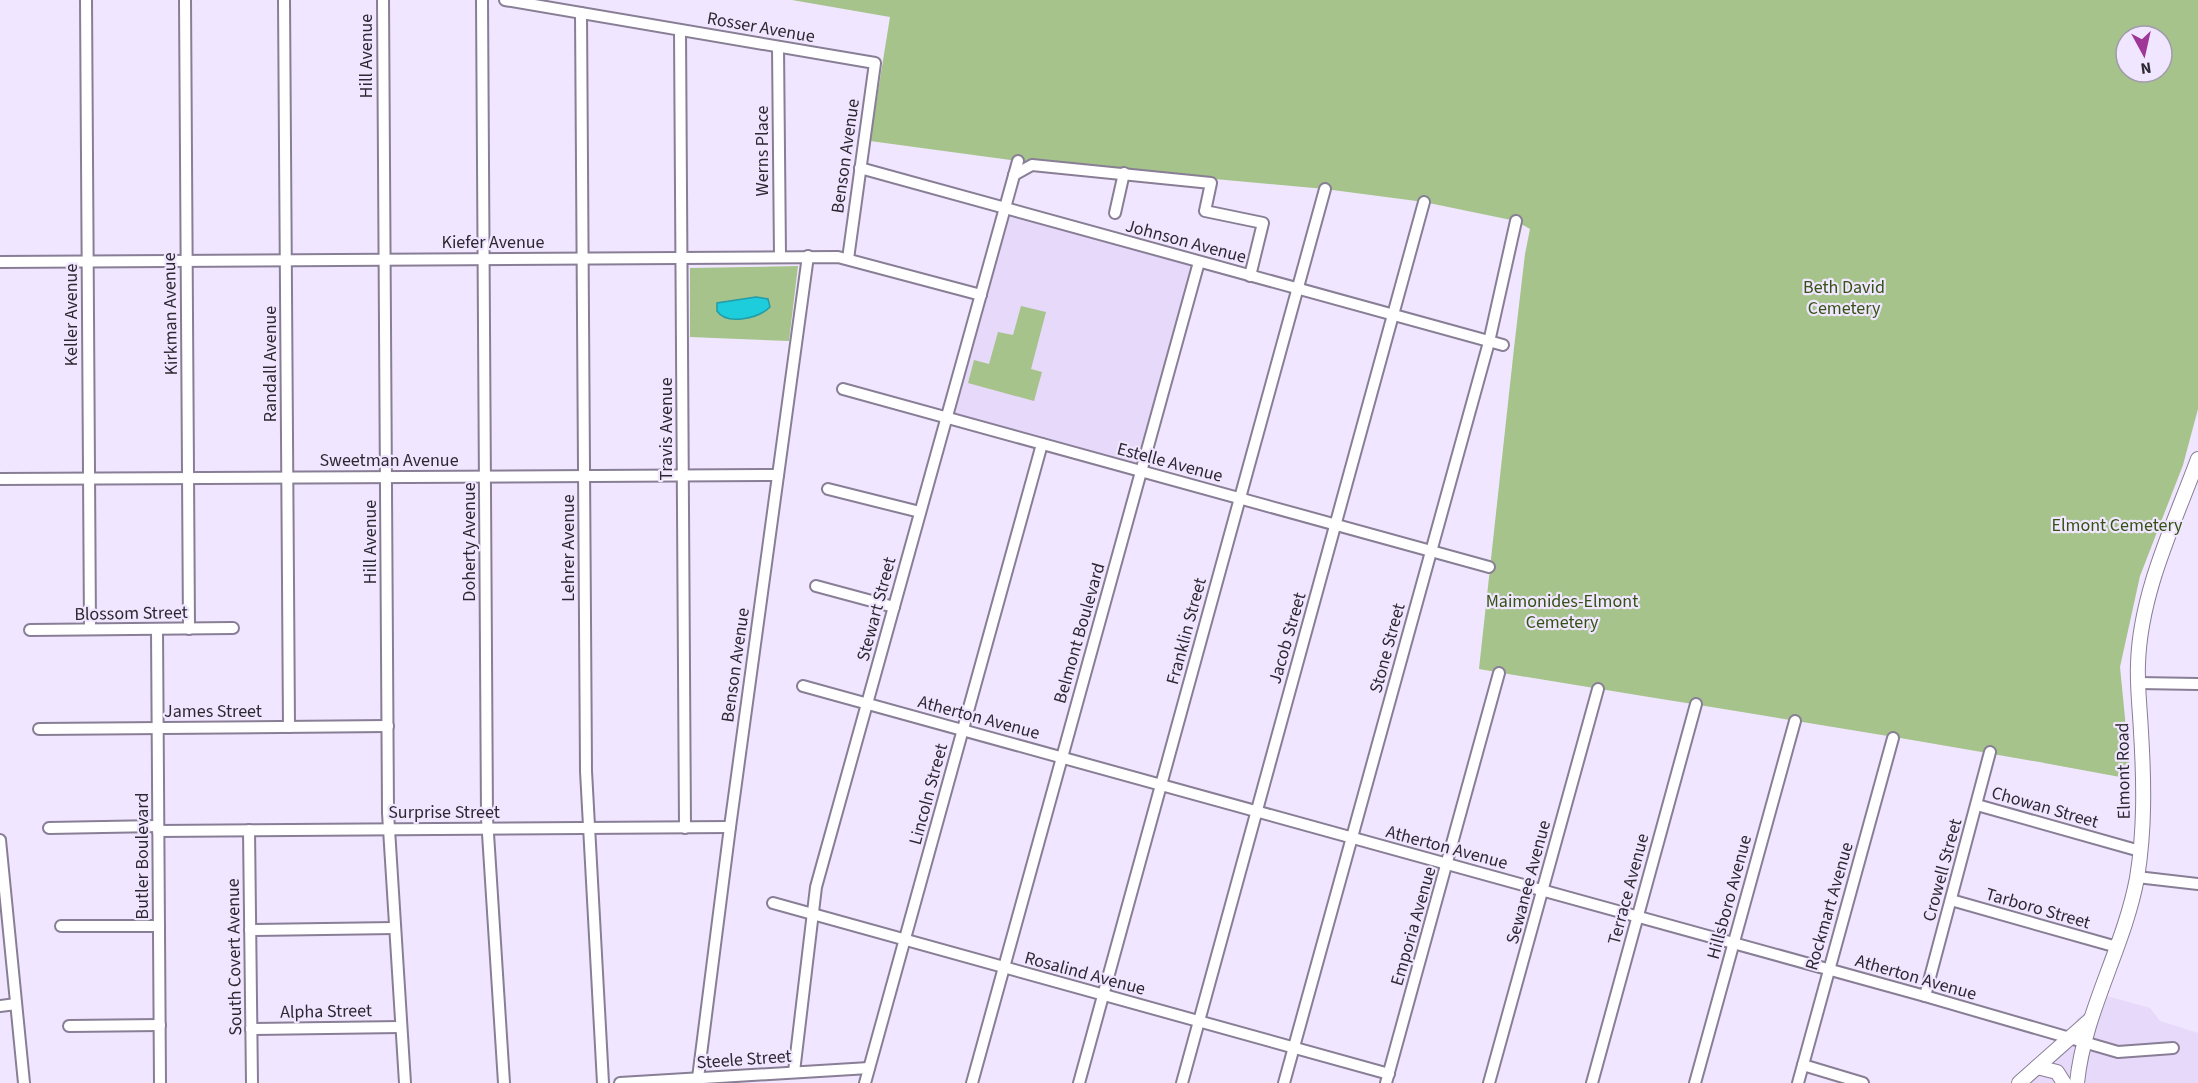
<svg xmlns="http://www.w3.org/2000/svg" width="2198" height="1083" font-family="'Source Sans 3',sans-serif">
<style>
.built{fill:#e6d9f9}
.green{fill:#a5c38b;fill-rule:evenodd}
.water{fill:#1ecddb;stroke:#229ca8;stroke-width:1.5}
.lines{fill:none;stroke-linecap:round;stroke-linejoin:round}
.minor-casing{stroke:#887e95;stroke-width:14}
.major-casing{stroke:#887e95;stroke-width:16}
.minor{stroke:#fff;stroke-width:10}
.major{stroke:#fff;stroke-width:14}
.labels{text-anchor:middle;stroke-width:4.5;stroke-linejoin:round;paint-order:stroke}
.street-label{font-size:18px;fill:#2d2932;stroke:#f0e6ff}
.park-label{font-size:18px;fill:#345213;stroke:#f0e6ff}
</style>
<rect width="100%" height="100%" fill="#f0e6ff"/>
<!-- built -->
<g class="built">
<polygon points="1009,214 1193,266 1138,468 952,416"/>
<polygon points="2107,996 2150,1008 2160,1021 2198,1033 2198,1083 2016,1083 2073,1028 2077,1019"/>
</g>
<!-- green -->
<g class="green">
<path d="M792 0H2198V409L2183 465 2140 576 2120 667 2131 779C1915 738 1697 706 1479 669L1514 348 1525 254 1530 229 1516 221 1424 202 1325 189 1018 161 870 141 890 17ZM2126 36H2162V72H2126Z"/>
<polygon points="798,266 789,341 690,337 690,268"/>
<polygon points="1021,306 1046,312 1031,369 1042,372 1034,401 968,383 974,360 989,364 998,332 1013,335"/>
</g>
<!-- water -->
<path class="water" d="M756 297 768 299 770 307C759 318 727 326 717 311V303Z"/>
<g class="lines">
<!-- minor casing -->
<g class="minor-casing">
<g id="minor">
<polyline points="86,0 90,629"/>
<polyline points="185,0 189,629"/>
<polyline points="284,0 289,727"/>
<polyline points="383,0 388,813 405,1083"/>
<polyline points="482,0 487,818 504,1083"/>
<polyline points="505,0 875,63 848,259"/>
<polyline points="581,13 586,771 603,1083"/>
<polyline points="680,30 685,828"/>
<polyline points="778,47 780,256"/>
<polyline points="860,168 1503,345"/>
<polyline points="1014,175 1032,165 1211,183 1205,211 1263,223 1250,276"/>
<polyline points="1115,213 1124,173"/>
<polyline points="0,262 838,257 981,295"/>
<polyline points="843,389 1489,567"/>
<polyline points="0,479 778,475"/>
<polyline points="828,489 920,512"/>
<polyline points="816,586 894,607"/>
<polyline points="157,629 160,1083"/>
<polyline points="30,630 233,628"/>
<polyline points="2138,683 2198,684"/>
<polyline points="803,686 1925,996 2118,1052 2173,1048"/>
<polyline points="39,729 388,726"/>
<polyline points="1977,805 2140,851"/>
<polyline points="49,828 158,826"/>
<polyline points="249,830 252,1083"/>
<polyline points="158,831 730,827"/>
<polyline points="0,840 24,1083"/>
<polyline points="2137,877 2198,884"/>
<polyline points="1951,900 2117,947"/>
<polyline points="773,903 1389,1074"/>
<polyline points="61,926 159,926"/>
<polyline points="250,930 395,928"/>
<polyline points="1925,996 1990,752"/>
<polyline points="0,1006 16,1004"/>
<polyline points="69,1026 160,1025"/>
<polyline points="251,1029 401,1027"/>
<polyline points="1803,1065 1863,1083"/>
<polyline points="794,1072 816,887 1018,161"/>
<polyline points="698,1078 730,827 808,256"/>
<polyline points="620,1083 869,1068"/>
<polyline points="865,1083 1042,444"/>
<polyline points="972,1083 1199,262"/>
<polyline points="1079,1083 1325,189"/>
<polyline points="1182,1083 1424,202"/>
<polyline points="1284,1083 1489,342 1516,221"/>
<polyline points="1386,1083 1499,673"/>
<polyline points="1489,1083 1598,689"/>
<polyline points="1592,1083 1696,704"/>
<polyline points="1695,1083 1795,721"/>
<polyline points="1798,1083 1893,738"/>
</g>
</g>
<!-- major casing -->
<g class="major-casing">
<g id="major">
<polyline points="2037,1067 2057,1072 2064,1083"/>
<polyline points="2019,1083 2090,1020"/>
<path d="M2077 1083C2084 1012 2124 948 2137 878 2145 829 2144 781 2141 732 2140 710 2137 686 2138 664 2140 593 2174 524 2198 459"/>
</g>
</g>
<!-- minor -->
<use href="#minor" class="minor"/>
<!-- major -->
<use href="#major" class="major"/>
</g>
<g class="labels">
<!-- street labels -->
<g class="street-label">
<text transform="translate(761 27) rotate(10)" y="6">Rosser Avenue</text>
<text transform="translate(366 56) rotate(-90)" y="6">Hill Avenue</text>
<text transform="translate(762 151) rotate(-90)" y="6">Werns Place</text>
<text transform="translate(845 156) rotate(-82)" y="6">Benson Avenue</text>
<text transform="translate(1186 241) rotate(15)" y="6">Johnson Avenue</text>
<text x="493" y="248">Kiefer Avenue</text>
<text transform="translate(170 314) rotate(-91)" y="6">Kirkman Avenue</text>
<text transform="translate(71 315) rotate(-90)" y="6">Keller Avenue</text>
<text transform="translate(270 364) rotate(-90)" y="6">Randall Avenue</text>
<text transform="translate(666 429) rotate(-90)" y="6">Travis Avenue</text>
<text x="389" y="466">Sweetman Avenue</text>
<text transform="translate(1170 462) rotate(15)" y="6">Estelle Avenue</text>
<text transform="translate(370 542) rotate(-90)" y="6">Hill Avenue</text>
<text transform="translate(469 542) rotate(-90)" y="6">Doherty Avenue</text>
<text transform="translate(568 548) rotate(-90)" y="6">Lehrer Avenue</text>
<text transform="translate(876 609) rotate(-75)" y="6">Stewart Street</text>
<text transform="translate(131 613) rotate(-1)" y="6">Blossom Street</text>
<text transform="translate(1186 631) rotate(-75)" y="6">Franklin Street</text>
<text transform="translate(1079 633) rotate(-74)" y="6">Belmont Boulevard</text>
<text transform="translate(1287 638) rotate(-74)" y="6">Jacob Street</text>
<text transform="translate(1387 648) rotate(-75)" y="6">Stone Street</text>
<text transform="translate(735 665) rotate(-82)" y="6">Benson Avenue</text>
<text x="213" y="717">James Street</text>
<text transform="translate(979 717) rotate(15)" y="6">Atherton Avenue</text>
<text transform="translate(2123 771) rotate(-91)" y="6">Elmont Road</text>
<text transform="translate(928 794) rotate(-75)" y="6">Lincoln Street</text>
<text transform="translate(2045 807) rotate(16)" y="6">Chowan Street</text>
<text x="444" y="818">Surprise Street</text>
<text transform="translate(1447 847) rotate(15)" y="6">Atherton Avenue</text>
<text transform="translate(142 856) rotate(-90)" y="6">Butler Boulevard</text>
<text transform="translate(1942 870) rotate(-75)" y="6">Crowell Street</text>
<text transform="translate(1528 882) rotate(-75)" y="6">Sewanee Avenue</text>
<text transform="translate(1628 889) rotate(-75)" y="6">Terrace Avenue</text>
<text transform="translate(1729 897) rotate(-75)" y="6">Hillsboro Avenue</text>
<text transform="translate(1829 906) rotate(-74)" y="6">Rockmart Avenue</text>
<text transform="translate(2038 908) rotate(16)" y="6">Tarboro Street</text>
<text transform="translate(1413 926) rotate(-74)" y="6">Emporia Avenue</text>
<text transform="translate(234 957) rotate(-91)" y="6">South Covert Avenue</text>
<text transform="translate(1085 973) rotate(15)" y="6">Rosalind Avenue</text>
<text transform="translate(1916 977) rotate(16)" y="6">Atherton Avenue</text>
<text transform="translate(326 1011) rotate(-1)" y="6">Alpha Street</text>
<text transform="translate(744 1059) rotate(-4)" y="6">Steele Street</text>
</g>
<!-- park labels -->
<g class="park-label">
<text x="1844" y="293">Beth David<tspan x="1844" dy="21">Cemetery</tspan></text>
<text x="2117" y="531">Elmont Cemetery</text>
<text x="1562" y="607">Maimonides-Elmont<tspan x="1562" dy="21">Cemetery</tspan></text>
</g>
</g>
<!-- north arrow -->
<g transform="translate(2144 54) rotate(172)"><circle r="28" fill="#f0e6ff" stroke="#a29aad" stroke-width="1.5"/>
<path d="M0-4.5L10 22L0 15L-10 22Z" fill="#9f3698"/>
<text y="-9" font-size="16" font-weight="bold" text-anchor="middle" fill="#2d2932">N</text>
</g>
</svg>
